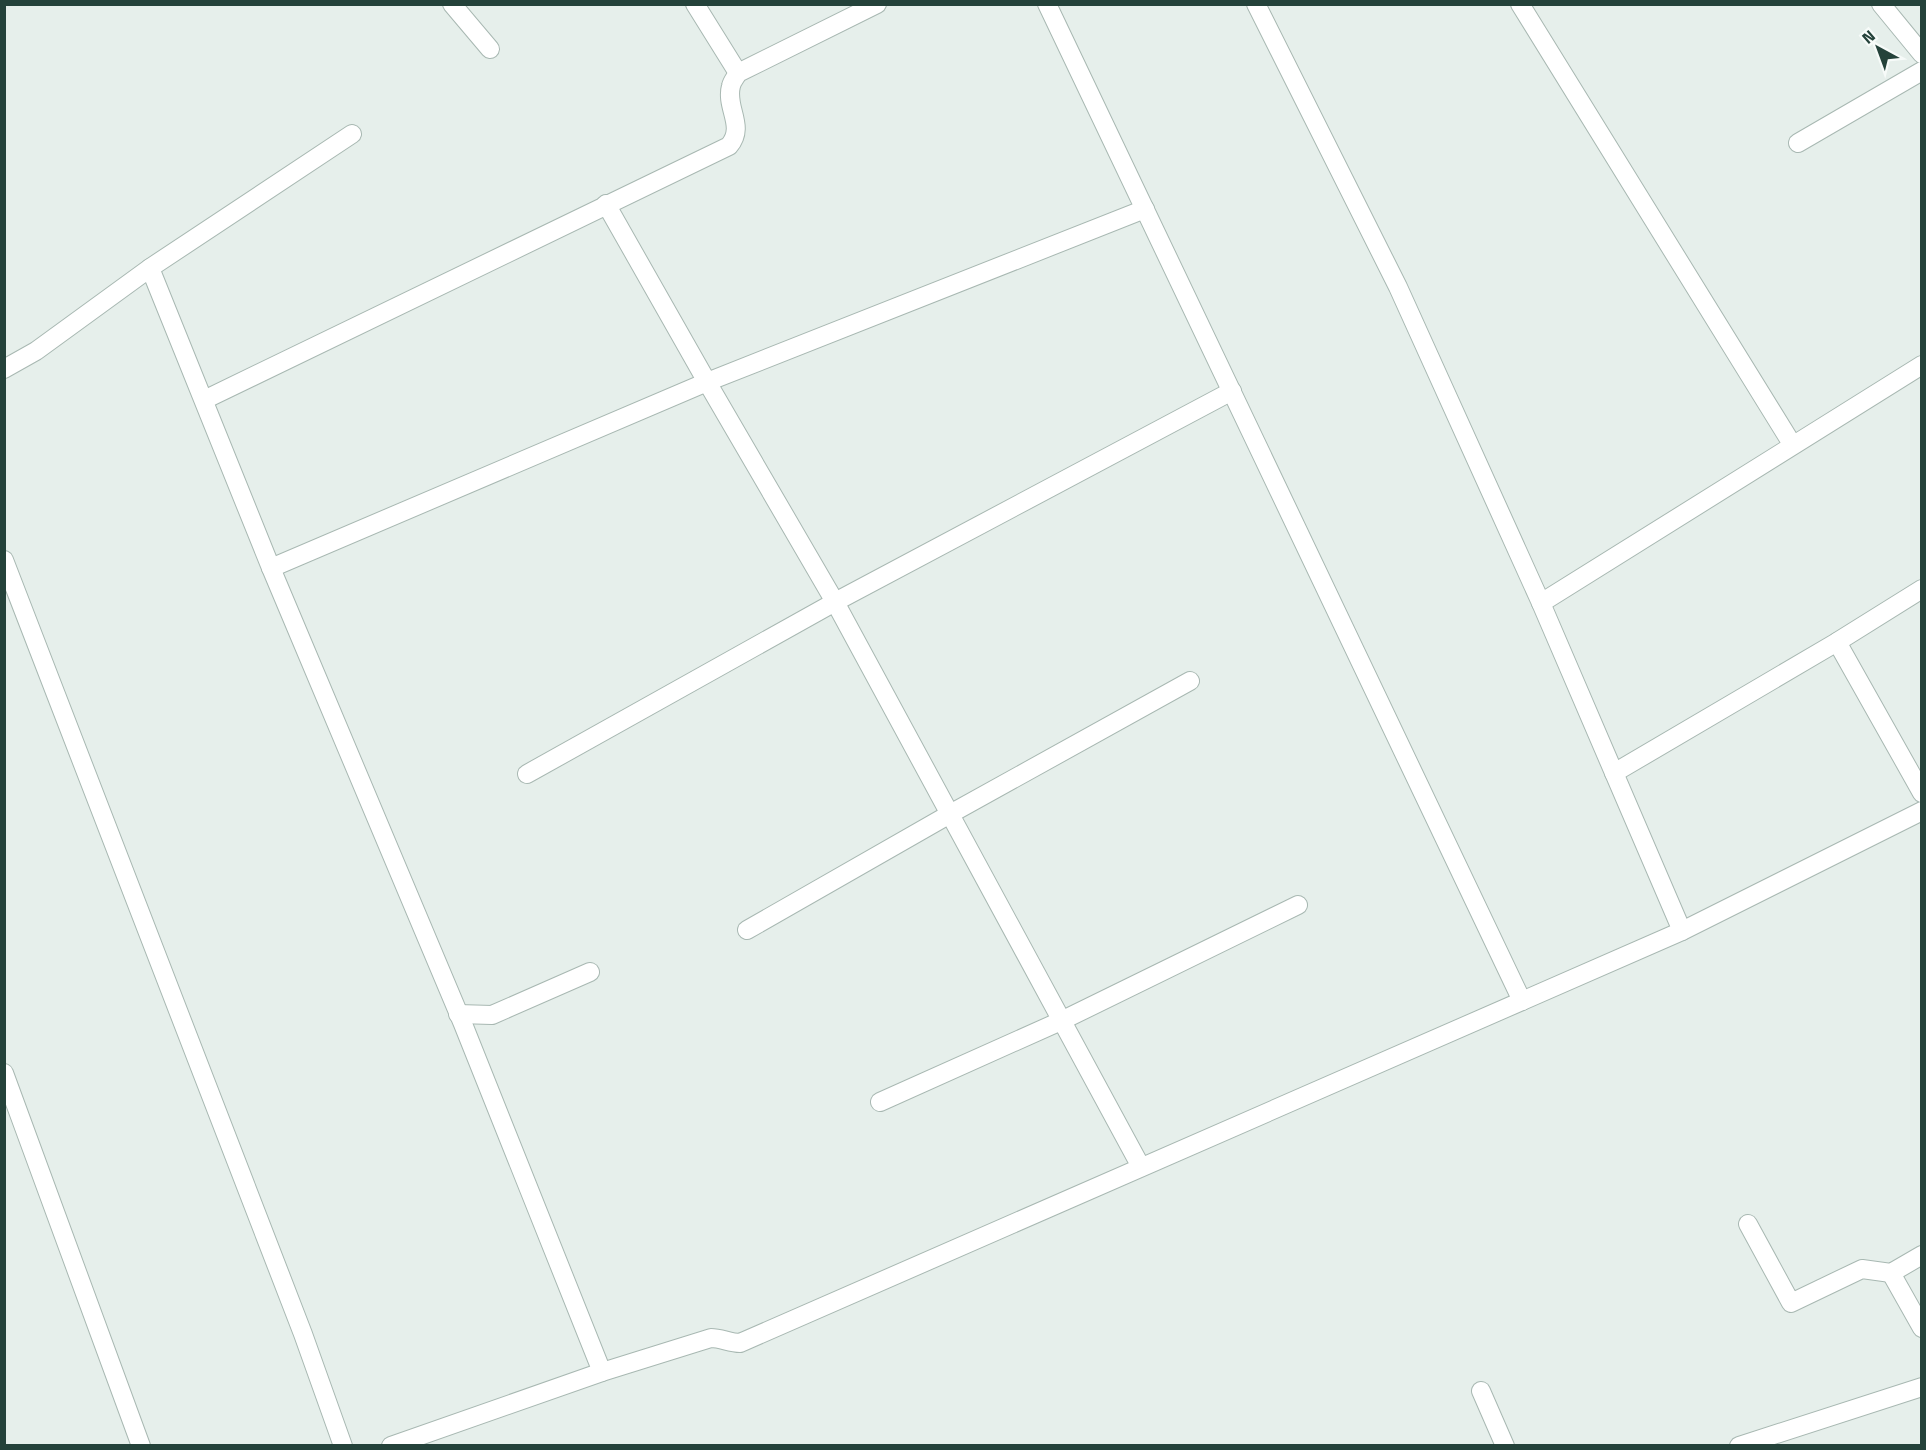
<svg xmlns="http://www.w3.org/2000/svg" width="1926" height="1450" font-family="'Titillium Web',sans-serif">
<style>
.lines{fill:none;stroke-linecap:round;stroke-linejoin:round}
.minor-casing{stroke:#a8b8b2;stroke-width:20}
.minor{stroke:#fff;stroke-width:18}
</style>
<rect width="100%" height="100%" fill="#e6efeb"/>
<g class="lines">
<!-- minor casing -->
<g class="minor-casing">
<g id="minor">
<polyline points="452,4 490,49"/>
<polyline points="695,4 738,73"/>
<polyline points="1047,4 1522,1001"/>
<polyline points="1256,4 1398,287 1541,603 1682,931"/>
<polyline points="1520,4 1792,444"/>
<polyline points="1881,4 1922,54"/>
<polyline points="1798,143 1922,71"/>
<polyline points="606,204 707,382 835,602 1141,1167"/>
<polyline points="150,268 271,568 463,1024 602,1372"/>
<polyline points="4,369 36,351 150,268 352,134"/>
<path d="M204 400 729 146C746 126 725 108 731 86 732 81 736 77 738 73L877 4"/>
<polyline points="4,560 303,1334 343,1446"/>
<polyline points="271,568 707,382 1145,209"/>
<polyline points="1541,603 1922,365"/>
<polyline points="1837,642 1922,793"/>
<polyline points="1614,773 1837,642 1922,589"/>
<polyline points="527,774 835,602 1232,391"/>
<polyline points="747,930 950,814 1190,681"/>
<polyline points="458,1014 492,1015 590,972"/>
<polyline points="4,1073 141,1446"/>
<polyline points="880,1102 1063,1020 1298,905"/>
<polyline points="1748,1224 1791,1303 1862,1269 1891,1273 1922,1255"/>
<polyline points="1891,1273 1922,1328"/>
<polyline points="1481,1391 1505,1446"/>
<path d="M391 1446 602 1372 711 1338C721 1338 730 1343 740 1343L1682 931 1922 811"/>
<polyline points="1739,1446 1922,1387"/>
</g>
</g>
<!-- minor -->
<use href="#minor" class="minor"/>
</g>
<!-- border -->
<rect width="1926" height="1450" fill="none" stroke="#24423a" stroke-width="12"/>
<!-- north arrow -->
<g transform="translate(1878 48) rotate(319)" stroke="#f7fbf9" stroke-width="4.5" paint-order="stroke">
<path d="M0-4.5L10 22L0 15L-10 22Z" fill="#24423a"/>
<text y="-9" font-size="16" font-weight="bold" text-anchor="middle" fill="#24423a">N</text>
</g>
</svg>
